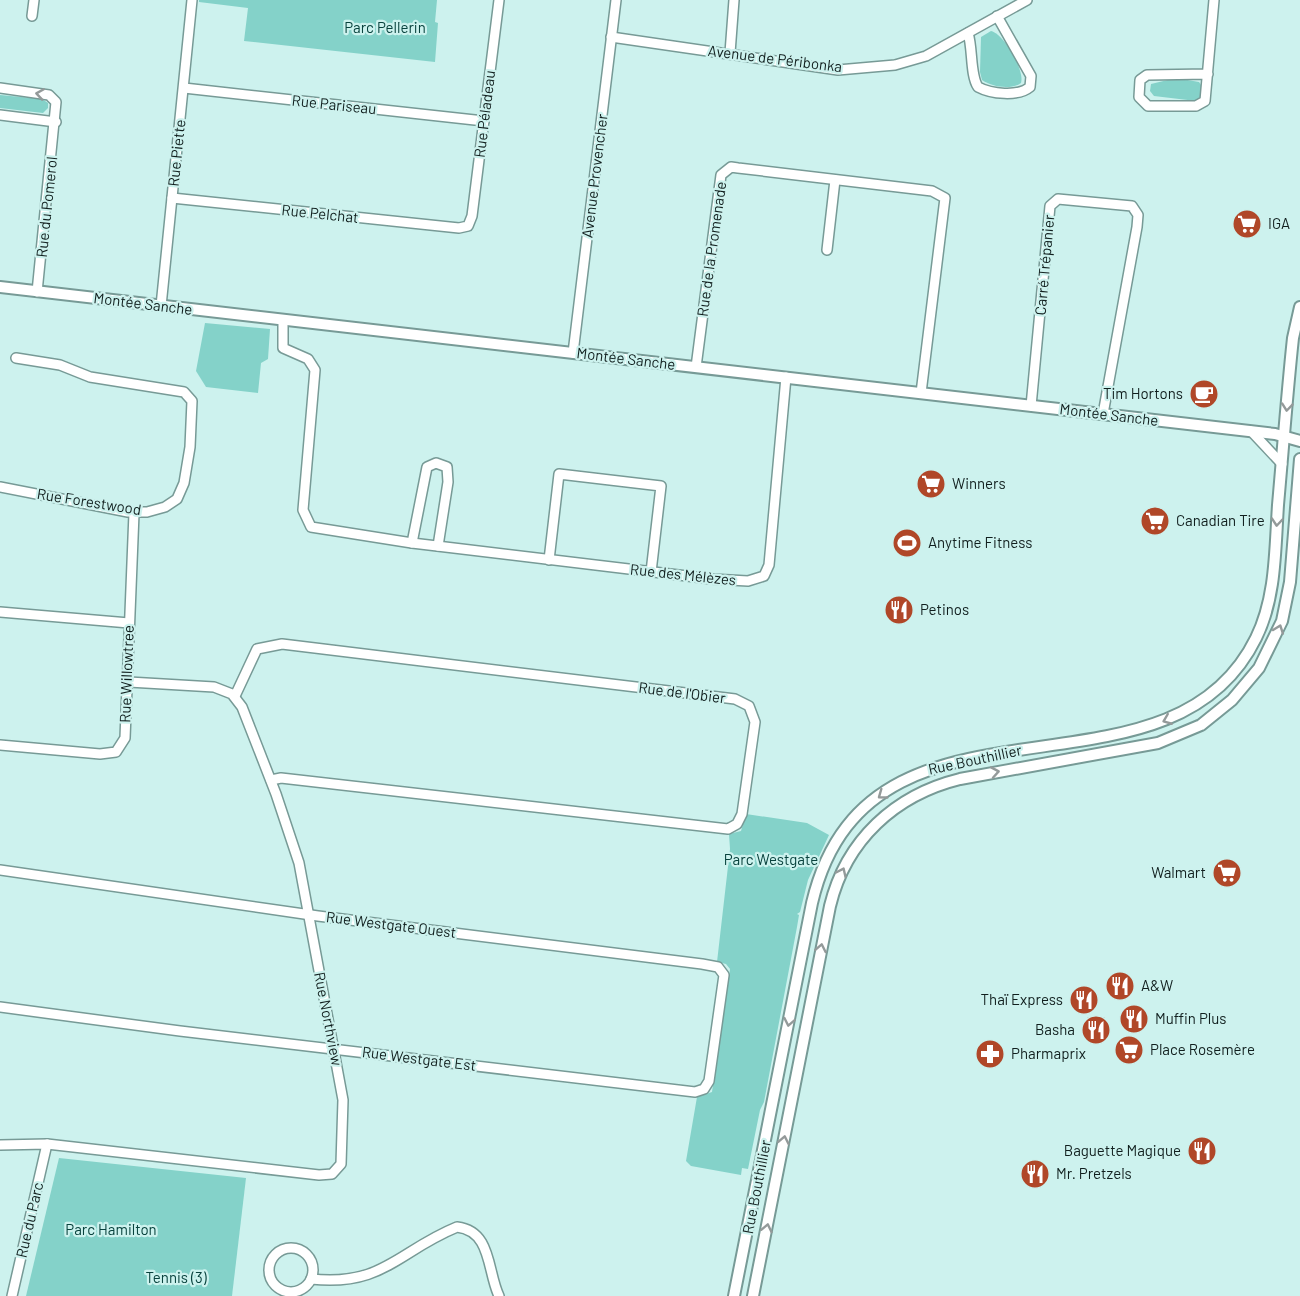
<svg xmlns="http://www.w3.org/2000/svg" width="1300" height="1296" font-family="Barlow,sans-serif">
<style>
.green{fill:#84d2c9}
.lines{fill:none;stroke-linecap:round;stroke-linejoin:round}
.minor-casing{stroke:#779a96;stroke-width:12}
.tertiary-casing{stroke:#779a96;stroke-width:14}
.minor{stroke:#fff;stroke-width:9}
.tertiary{stroke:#fff;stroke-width:10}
.oneway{stroke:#949a9a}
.labels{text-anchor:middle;stroke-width:4.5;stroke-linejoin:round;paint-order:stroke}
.park-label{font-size:15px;fill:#08423d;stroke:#cdf2ee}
.street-label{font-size:15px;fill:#111f1e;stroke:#cdf2ee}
.poi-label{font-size:15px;fill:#111f1e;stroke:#cdf2ee;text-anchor:start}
</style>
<rect width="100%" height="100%" fill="#cdf2ee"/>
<!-- green -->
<g class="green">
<polygon points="199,0 437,0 435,22 438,23 435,62 244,41 248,8 199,2"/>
<path d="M991 31C1004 34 1025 70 1021 83 1011 90 992 87 982 80L980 72 981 37Z"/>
<polygon points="1176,78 1199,82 1203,88 1202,96 1196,101 1154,96 1150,91 1151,84"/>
<polygon points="0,95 42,99 48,103 48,108 43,113 0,108"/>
<polygon points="205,323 270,329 268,359 261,363 258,393 206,387 196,371"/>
<polygon points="746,814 807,823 829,835 808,880 800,912 797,914 799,915 797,927 764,1102 760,1110 748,1169 742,1168 741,1175 691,1166 686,1161 697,1097 712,1092 730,969 726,964 717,962 730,849 729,834 741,831"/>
<polygon points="59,1158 246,1178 232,1296 26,1296"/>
</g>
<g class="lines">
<!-- minor casing -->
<g class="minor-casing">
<g id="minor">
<polyline points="32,16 34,0"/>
<path d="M968 33C973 49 970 75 978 87 991 94 1018 97 1030 87L1031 76 997 16"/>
<polyline points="611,37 838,70 895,65 926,56 1027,0"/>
<polyline points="730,53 734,0"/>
<polyline points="1208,74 1147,75 1140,80 1139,97 1148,106 1196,106 1205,101 1214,0"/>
<polyline points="0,88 49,95 56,102 37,292"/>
<polyline points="184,88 484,121"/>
<polyline points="0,115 56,122"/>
<polyline points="172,198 459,228 468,226 472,216 499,0"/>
<polyline points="827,250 835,180"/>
<polyline points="161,306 192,0"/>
<polyline points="283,320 283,348 308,359 315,370 303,510 311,527 412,543 712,579 748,581 764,576 769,565 786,377"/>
<polyline points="573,353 616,0"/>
<polyline points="696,367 721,175 731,167 738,168 932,191 945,198 921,393"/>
<polyline points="1031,406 1050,206 1058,199 1132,206 1138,215 1137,227 1103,414"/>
<polyline points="1251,431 1282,464"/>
<polyline points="0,487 128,512 147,512 165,507 177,499 184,483 190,447 192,401 184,392 90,377 60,365 16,358"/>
<polyline points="412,543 427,467 436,463 447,467 448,482 438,546"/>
<polyline points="549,560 559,474 661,486 651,572"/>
<polyline points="0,612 129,623"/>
<polyline points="235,696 257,649 282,644 735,699 749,706 755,722 742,814 737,824 728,829 281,778 271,780"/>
<polyline points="0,745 100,754 116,752 125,738 134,513"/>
<polyline points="0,870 318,916 702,964 718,967 724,975 709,1081 704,1089 695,1092 180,1031 0,1007"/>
<polyline points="0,1145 47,1144 319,1175 332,1174 341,1164 343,1100 299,863 276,794 242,707 232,694 214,687 129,682"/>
<circle cx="291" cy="1270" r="22"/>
<path d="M311 1279C383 1287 398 1251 457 1227 492 1231 487 1271 499 1296"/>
<polyline points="12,1296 47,1144"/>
</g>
</g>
<!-- tertiary casing -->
<g class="tertiary-casing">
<g id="tertiary">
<polyline points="0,287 1275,434 1300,441"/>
<path d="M734 1296 812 903C868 665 1167 820 1256 638 1276 598 1275 550 1278 505 1283 449 1287 394 1293 338L1300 307"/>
<path d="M753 1296 830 906C846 840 895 795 960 779L1158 743 1201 725 1232 700 1259 668 1282 621 1290 582 1300 459"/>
</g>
</g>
<!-- minor -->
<use href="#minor" class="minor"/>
<!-- tertiary -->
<use href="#tertiary" class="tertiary"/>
</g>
<!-- one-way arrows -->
<defs><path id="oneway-chevron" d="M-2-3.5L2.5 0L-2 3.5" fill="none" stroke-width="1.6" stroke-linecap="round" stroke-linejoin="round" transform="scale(1.5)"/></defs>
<g class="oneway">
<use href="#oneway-chevron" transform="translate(40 94) rotate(-171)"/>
<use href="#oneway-chevron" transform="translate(1287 407) rotate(96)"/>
<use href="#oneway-chevron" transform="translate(1277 522) rotate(95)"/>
<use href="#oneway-chevron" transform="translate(1279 629) rotate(-70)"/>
<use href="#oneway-chevron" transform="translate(1167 720) rotate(158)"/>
<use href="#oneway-chevron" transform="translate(995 772) rotate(-10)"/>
<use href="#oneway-chevron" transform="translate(882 795) rotate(144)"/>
<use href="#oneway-chevron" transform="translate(842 872) rotate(-65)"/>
<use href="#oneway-chevron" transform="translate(821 948) rotate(-79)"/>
<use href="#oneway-chevron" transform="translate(789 1022) rotate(101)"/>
<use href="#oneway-chevron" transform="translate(784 1140) rotate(-79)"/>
<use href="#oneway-chevron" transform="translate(767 1228) rotate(-78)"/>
</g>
<!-- icons -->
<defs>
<g id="supermarket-disc" transform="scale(1.5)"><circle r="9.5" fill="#b04728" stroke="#cdf2ee"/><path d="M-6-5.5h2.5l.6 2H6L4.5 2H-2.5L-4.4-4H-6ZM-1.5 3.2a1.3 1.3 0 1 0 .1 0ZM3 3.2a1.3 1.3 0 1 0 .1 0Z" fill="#fff"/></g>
<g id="cafe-disc" transform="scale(1.5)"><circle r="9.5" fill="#b04728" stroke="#cdf2ee"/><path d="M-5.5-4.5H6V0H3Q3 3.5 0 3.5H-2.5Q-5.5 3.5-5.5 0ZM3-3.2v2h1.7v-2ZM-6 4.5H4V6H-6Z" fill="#fff"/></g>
<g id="stadium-disc" transform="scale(1.5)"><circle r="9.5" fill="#b04728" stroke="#cdf2ee"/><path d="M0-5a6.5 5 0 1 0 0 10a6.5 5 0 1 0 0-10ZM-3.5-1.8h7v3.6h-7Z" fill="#fff"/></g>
<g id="restaurant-disc" transform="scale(1.5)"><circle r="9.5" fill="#b04728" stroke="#cdf2ee"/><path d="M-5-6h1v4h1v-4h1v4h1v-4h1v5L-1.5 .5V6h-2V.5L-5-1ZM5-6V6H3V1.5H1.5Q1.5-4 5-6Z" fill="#fff"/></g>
<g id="pharmacy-disc" transform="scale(1.5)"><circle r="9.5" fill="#b04728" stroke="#cdf2ee"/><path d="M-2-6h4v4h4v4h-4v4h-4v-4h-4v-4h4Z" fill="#fff"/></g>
</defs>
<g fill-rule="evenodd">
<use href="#supermarket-disc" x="1247" y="224"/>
<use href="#cafe-disc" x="1204" y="394"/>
<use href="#supermarket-disc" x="931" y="484"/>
<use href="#supermarket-disc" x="1155" y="521"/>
<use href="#stadium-disc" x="907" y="543"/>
<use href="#restaurant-disc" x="899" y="610"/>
<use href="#supermarket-disc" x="1227" y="873"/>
<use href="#restaurant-disc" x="1120" y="986"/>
<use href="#restaurant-disc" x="1084" y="1000"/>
<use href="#restaurant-disc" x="1134" y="1019"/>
<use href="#restaurant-disc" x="1096" y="1030"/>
<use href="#supermarket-disc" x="1129" y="1050"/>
<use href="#pharmacy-disc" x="990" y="1054"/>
<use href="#restaurant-disc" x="1202" y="1151"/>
<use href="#restaurant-disc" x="1035" y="1174"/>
</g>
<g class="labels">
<!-- park labels -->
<g class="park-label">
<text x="385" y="33">Parc Pellerin</text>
<text x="771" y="865">Parc Westgate</text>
<text x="111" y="1235">Parc Hamilton</text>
<text x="176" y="1283">Tennis (3)</text>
</g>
<!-- street labels -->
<g class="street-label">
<text transform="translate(775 59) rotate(7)" y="5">Avenue de Péribonka</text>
<text transform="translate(334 105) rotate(6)" y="5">Rue Pariseau</text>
<text transform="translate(485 114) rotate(-83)" y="5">Rue Péladeau</text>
<text transform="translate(177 153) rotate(-84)" y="5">Rue Piette</text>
<text transform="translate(595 176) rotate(-83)" y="5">Avenue Provencher</text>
<text transform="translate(47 207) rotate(-84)" y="5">Rue du Pomerol</text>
<text transform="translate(320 214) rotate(6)" y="5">Rue Pelchat</text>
<text transform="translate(712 249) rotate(-82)" y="5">Rue de la Promenade</text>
<text transform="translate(1045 265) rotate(-85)" y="5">Carré Trépanier</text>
<text transform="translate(143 304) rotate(7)" y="5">Montée Sanche</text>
<text transform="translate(626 359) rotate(7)" y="5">Montée Sanche</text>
<text transform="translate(1109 415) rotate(7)" y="5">Montée Sanche</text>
<text transform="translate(89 502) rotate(9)" y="5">Rue Forestwood</text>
<text transform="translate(683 575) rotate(6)" y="5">Rue des Mélèzes</text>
<text transform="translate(127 674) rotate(-88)" y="5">Rue Willowtree</text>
<text transform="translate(682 693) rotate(7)" y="5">Rue de l'Obier</text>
<text transform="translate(975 760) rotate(-12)" y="5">Rue Bouthillier</text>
<text transform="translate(391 925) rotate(7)" y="5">Rue Westgate Ouest</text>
<text transform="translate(328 1019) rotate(79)" y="5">Rue Northview</text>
<text transform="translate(419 1059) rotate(7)" y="5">Rue Westgate Est</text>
<text transform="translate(757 1187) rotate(-79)" y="5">Rue Bouthillier</text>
<text transform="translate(30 1220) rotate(-77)" y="5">Rue du Parc</text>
</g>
<!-- poi labels -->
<g class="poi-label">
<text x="1268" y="229">IGA</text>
<text x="1183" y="399" text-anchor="end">Tim Hortons</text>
<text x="952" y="489">Winners</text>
<text x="1176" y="526">Canadian Tire</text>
<text x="928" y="548">Anytime Fitness</text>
<text x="920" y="615">Petinos</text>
<text x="1206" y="878" text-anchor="end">Walmart</text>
<text x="1141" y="991">A&amp;W</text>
<text x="1063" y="1005" text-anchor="end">Thaï Express</text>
<text x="1155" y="1024">Muffin Plus</text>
<text x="1075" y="1035" text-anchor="end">Basha</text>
<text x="1150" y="1055">Place Rosemère</text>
<text x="1011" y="1059">Pharmaprix</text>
<text x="1181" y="1156" text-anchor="end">Baguette Magique</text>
<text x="1056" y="1179">Mr. Pretzels</text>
</g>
</g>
</svg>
